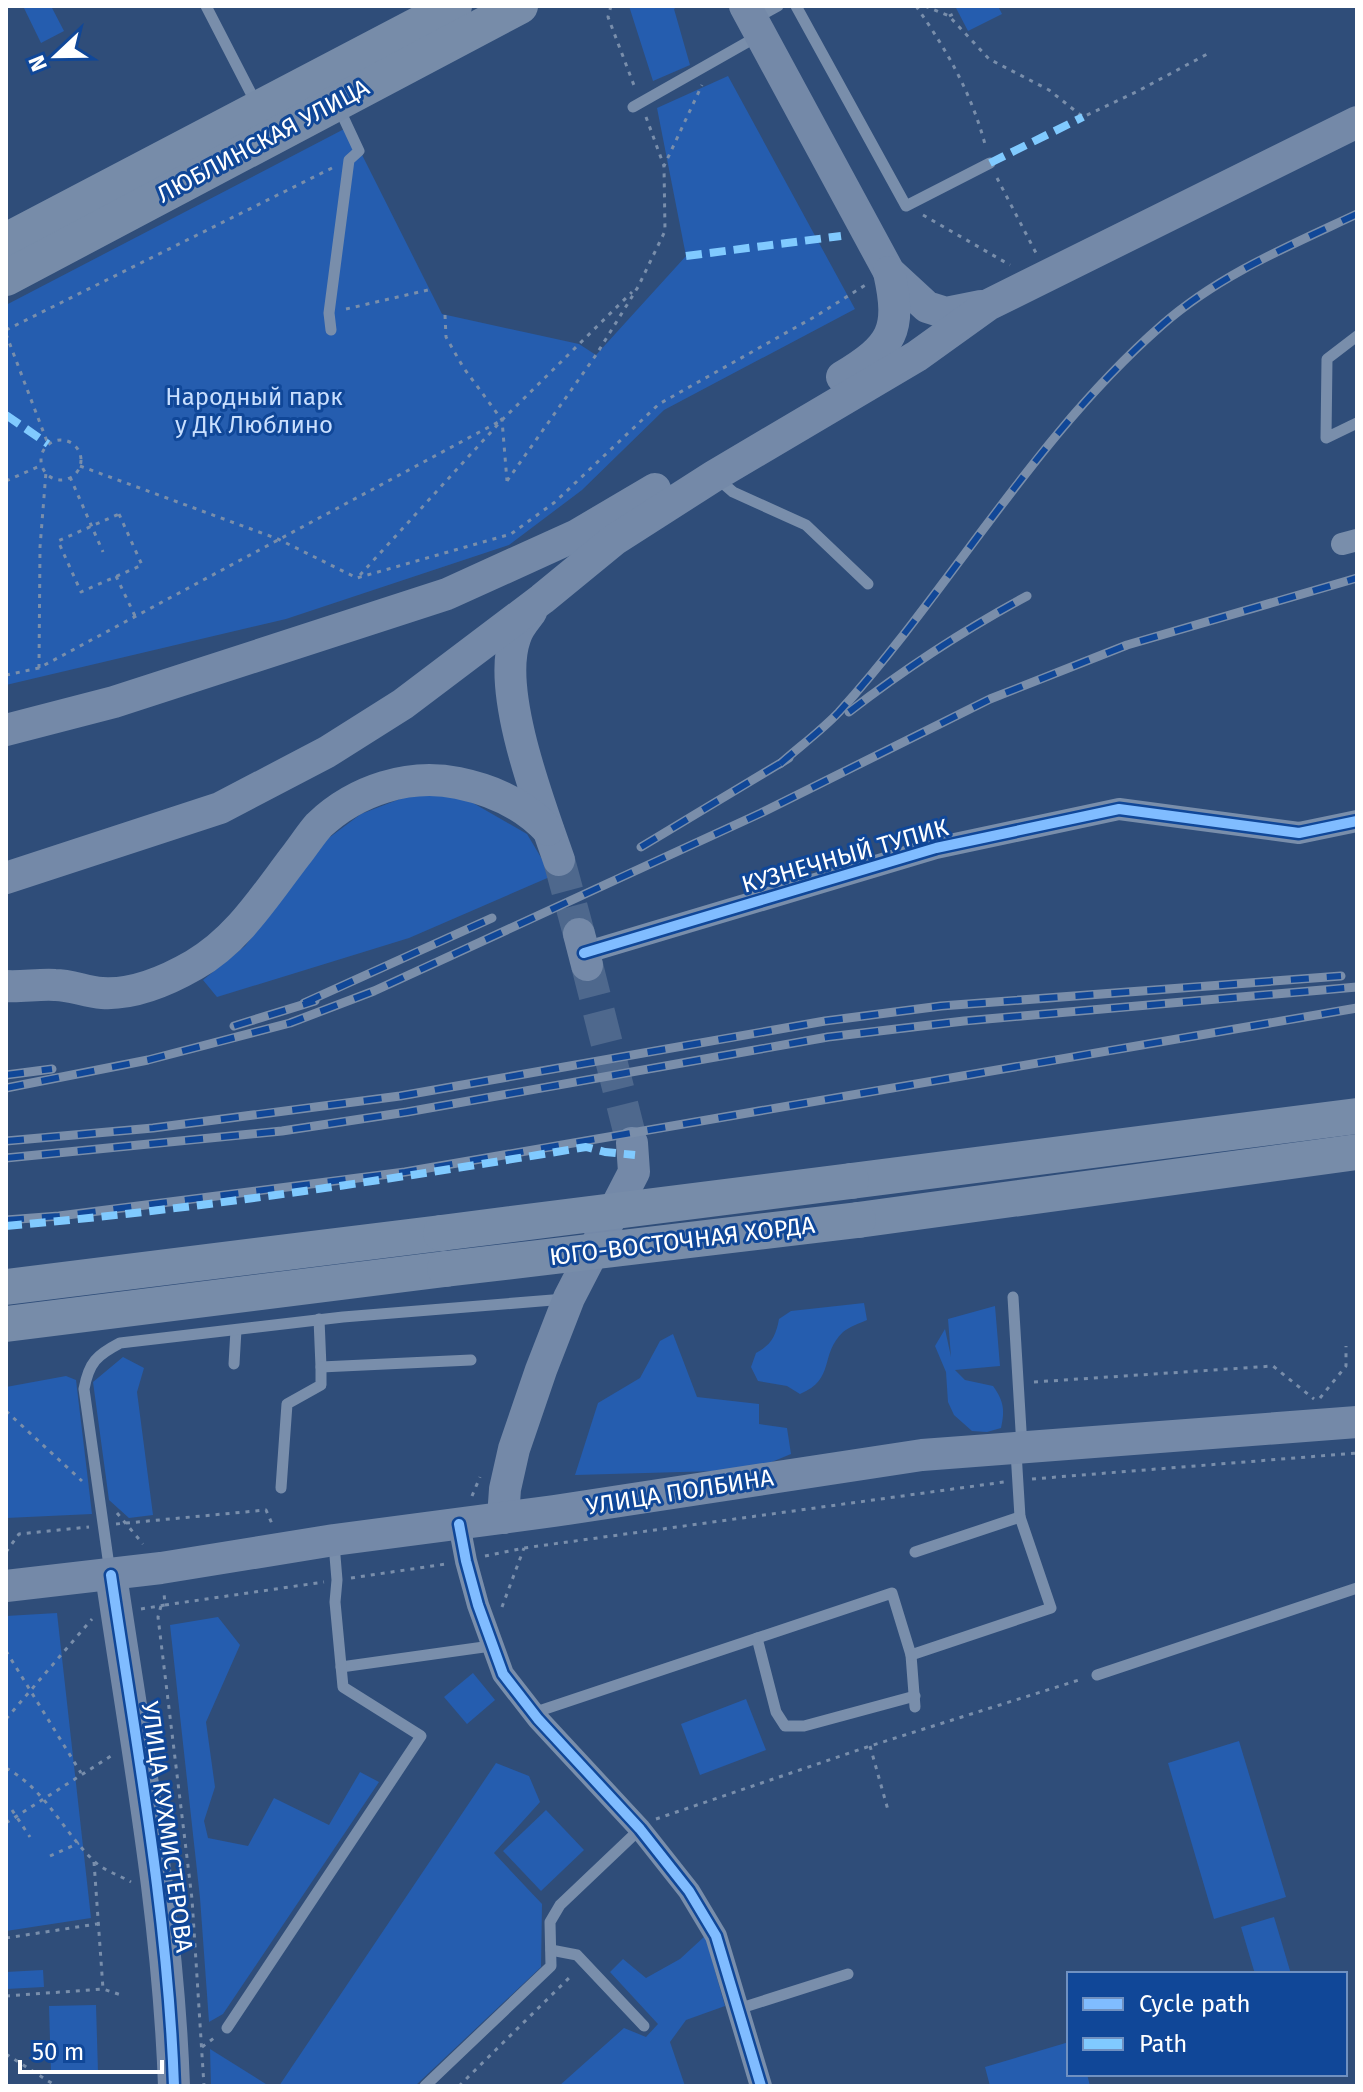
<svg xmlns="http://www.w3.org/2000/svg" width="1363" height="2092" font-family="'Fira Sans',sans-serif">
<style>
.green{fill:#255daf}
.lines{fill:none;stroke-linecap:round;stroke-linejoin:round}
.secondary-tunnel{stroke:#4e688d;stroke-width:32;stroke-dasharray:32 16;stroke-linecap:butt}
.path{stroke:#798eab;stroke-width:3;stroke-dasharray:4 6;stroke-linecap:butt}
.lane{stroke:#798eab;stroke-width:11}
.street{stroke:#798eab;stroke-width:22}
.secondary{stroke:#7489a8;stroke-width:32}
.primary{stroke:#778ca9;stroke-width:36}
.rail-casing{stroke:#7a8eaa;stroke-width:9}
.rail{stroke:#104798;stroke-width:6;stroke-dasharray:18;stroke-linecap:butt}
.primary-bridge{stroke:#778ca9;stroke-width:36}
.quiet{stroke:#80caff;stroke-width:8;stroke-dasharray:16 8;stroke-linecap:butt}
.cycleway-casing{stroke:#104798;stroke-width:15}
.cycleway{stroke:#80bcff;stroke-width:10}
.labels{text-anchor:middle;stroke-width:6;stroke-linejoin:round;paint-order:stroke}
.street-label{font-size:24px;fill:#fff;stroke:#104798}
.park-label{font-size:24px;fill:#c9dffe;stroke:#104798}
</style>
<rect width="100%" height="100%" fill="#2f4d79"/>
<!-- green -->
<g class="green">
<polygon points="23,6 51,6 64,31 41,43"/>
<polygon points="629,6 678,6 674,9 690,65 653,81"/>
<polygon points="955,6 998,6 1002,14 968,31"/>
<polygon points="728,76 855,309 664,410 582,490 509,545 286,619 6,685 6,305 348,127 442,314 579,344 596,355 686,256 657,108"/>
<polygon points="442,794 473,803 527,834 552,876 409,938 217,997 203,980 245,946 326,840 361,814 405,797"/>
<path d="M864 1303 867 1320C860 1323 849 1327 843 1332 819 1355 836 1379 800 1394L787 1386 758 1381 751 1367 756 1353C771 1345 776 1336 779 1319L791 1311Z"/>
<path d="M995 1306 1000 1366 955 1370 965 1380 993 1386C1004 1401 1005 1411 1001 1428L987 1432 972 1431 954 1415 948 1402 946 1372 935 1346 945 1329 951 1357 948 1319Z"/>
<polygon points="673,1334 697,1397 759,1404 759,1424 787,1428 791,1454 752,1470 575,1475 598,1403 640,1378 660,1341"/>
<polygon points="123,1357 144,1368 137,1392 153,1515 129,1518 109,1500 93,1382"/>
<polygon points="66,1376 76,1380 92,1514 6,1518 6,1387"/>
<polygon points="57,1613 91,1918 6,1931 6,1616"/>
<polygon points="218,1617 240,1645 206,1722 215,1787 204,1821 208,1838 248,1846 274,1798 329,1825 360,1772 379,1782 223,2014 209,2022 200,1898 170,1625"/>
<polygon points="473,1673 495,1700 467,1724 444,1697"/>
<polygon points="746,1699 766,1750 700,1775 681,1724"/>
<polygon points="1239,1741 1286,1897 1214,1919 1168,1763"/>
<polygon points="496,1763 529,1776 540,1802 494,1853 542,1904 541,1967 415,2086 279,2086"/>
<polygon points="546,1810 584,1850 541,1891 503,1851"/>
<polygon points="1274,1917 1291,1974 1255,1974 1241,1927"/>
<polygon points="705,1936 725,2006 686,2020 670,2042 685,2086 559,2086 624,2028 646,2037 658,2024 610,1972 623,1959 646,1978 680,1959"/>
<polygon points="43,1970 44,1987 6,1989 6,1972"/>
<polygon points="96,2005 98,2072 51,2073 49,2006"/>
<polygon points="1069,2042 1069,2074 1087,2074 1090,2086 990,2086 985,2067"/>
<polygon points="210,2049 269,2086 211,2086"/>
</g>
<g class="lines">
<!-- secondary-tunnel -->
<g class="secondary-tunnel">
<polyline points="559,860 579,934"/>
<polyline points="587,965 632,1143"/>
</g>
<!-- path -->
<g class="path">
<polyline points="611,6 608,17 635,88"/>
<path d="M916 6C948 52 972 94 986 148"/>
<polyline points="925,6 949,16 989,59 1049,90 1083,117 1138,91 1211,52"/>
<polyline points="949,16 958,12"/>
<polyline points="646,117 664,166"/>
<polyline points="997,178 1036,253"/>
<polyline points="923,215 1010,265"/>
<polyline points="346,309 428,290"/>
<polyline points="445,315 446,337 463,367 502,420 507,481"/>
<polyline points="6,330 332,168"/>
<polyline points="6,334 48,444"/>
<circle cx="61" cy="460" r="20"/>
<polyline points="80,466 278,539 357,578 511,534 555,502 659,404 816,316 867,284"/>
<polyline points="70,477 103,552"/>
<polyline points="6,481 42,465"/>
<polyline points="507,481 596,355 638,287 665,231 664,166 702,85"/>
<polygon points="119,514 142,565 81,592 58,541"/>
<polyline points="360,575 502,420 632,292"/>
<polyline points="116,576 135,616"/>
<polyline points="39,668 40,547 46,472"/>
<polyline points="6,675 39,668 502,420"/>
<polyline points="1034,1382 1273,1366 1314,1399"/>
<polyline points="1320,1398 1346,1366 1346,1346"/>
<polyline points="6,1411 82,1481"/>
<polyline points="1032,1479 1357,1453"/>
<polyline points="472,1496 480,1477"/>
<polyline points="117,1513 143,1544"/>
<polyline points="116,1524 266,1510 273,1526"/>
<polyline points="6,1552 19,1534 89,1527"/>
<polyline points="485,1556 524,1548 1004,1482"/>
<polyline points="351,1578 446,1564"/>
<polyline points="165,1605 324,1582"/>
<polyline points="161,1606 158,1617 192,1899 204,2086"/>
<polyline points="502,1607 524,1548"/>
<polyline points="141,1609 165,1605 164,1593"/>
<polyline points="6,1651 81,1773"/>
<polyline points="6,1719 92,1619"/>
<polyline points="870,1746 888,1810"/>
<path d="M6 1768C47 1791 61 1829 93 1860 102 1870 119 1875 131 1882"/>
<polyline points="12,1810 30,1837"/>
<polyline points="656,1819 870,1746 1082,1679"/>
<polyline points="6,1823 114,1754"/>
<polyline points="50,1856 79,1843"/>
<polyline points="94,1862 103,1989"/>
<polyline points="6,1938 97,1924"/>
<polyline points="6,1996 103,1989 124,1996"/>
<polyline points="202,2047 214,2038"/>
<polyline points="6,2054 56,2086"/>
<polyline points="459,2086 573,1974"/>
</g>
<!-- lane -->
<g class="lane">
<polyline points="206,6 257,105"/>
<polyline points="796,6 906,206 990,163"/>
<polyline points="756,18 778,6"/>
<polyline points="633,107 760,35"/>
<polyline points="331,330 329,313 349,160 359,151 338,106"/>
<polyline points="1357,336 1327,359 1326,438 1357,423"/>
<polyline points="718,479 733,492 806,525 868,584"/>
<polyline points="1013,1297 1022,1447"/>
<polyline points="319,1319 321,1367 471,1360"/>
<polyline points="234,1364 236,1330"/>
<polyline points="281,1488 287,1404 321,1385 321,1367"/>
<polyline points="915,1552 1020,1517"/>
<path d="M110 1573 84 1389C89 1362 97 1355 120 1343L343 1317 565 1299"/>
<polyline points="757,1638 776,1712 785,1726 804,1726 915,1696"/>
<polyline points="911,1655 915,1707"/>
<polyline points="341,1667 491,1646"/>
<polyline points="1097,1675 1357,1588"/>
<polyline points="533,1713 892,1593 911,1655 1051,1608 1020,1517 1016,1452"/>
<polyline points="551,1950 577,1955 644,2026"/>
<polyline points="738,2009 848,1974"/>
<polyline points="227,2028 421,1736 343,1687 335,1602 337,1580 334,1544"/>
<polyline points="425,2086 551,1966 550,1922 560,1905 640,1829"/>
</g>
<!-- street -->
<g class="street">
<polyline points="1342,544 1357,540"/>
<polyline points="584,953 936,848 1119,809 1299,833 1357,821"/>
<polyline points="459,1524 466,1561 478,1605 503,1674 538,1719 640,1829 689,1891 716,1936 761,2086"/>
</g>
<!-- secondary -->
<g class="secondary">
<polyline points="745,6 889,272 927,307 946,313 981,306"/>
<path d="M842 377C893 346 902 331 889 272"/>
<path d="M531 612C525 620 518 627 515 638 496 692 540 805 559 860"/>
<polyline points="6,730 114,702 447,594 577,535 655,489"/>
<polyline points="6,878 220,808 327,752 403,704 542,599 614,540 714,476 917,356 988,305 1357,122"/>
<polyline points="579,934 587,965"/>
<path d="M6 986C22 987 39 984 55 985 71 985 86 992 102 993 134 995 168 980 194 965 239 939 266 894 297 854 304 845 311 834 319 825 356 790 409 773 458 783 492 790 525 805 548 830"/>
<polyline points="503,1518 505,1489 514,1449 541,1370 569,1298 634,1172 632,1143"/>
<path d="M111 1575C136 1745 168 1914 174 2086"/>
<polyline points="6,1586 161,1568 334,1540 554,1511 922,1455 1357,1422"/>
</g>
<!-- primary -->
<g class="primary">
<polyline points="6,241 454,6"/>
<polyline points="6,278 520,6"/>
<polyline points="851,1181 1357,1116"/>
<polyline points="858,1220 1357,1152"/>
<polyline points="6,1287 441,1233"/>
<polyline points="6,1324 445,1269"/>
</g>
<!-- rail casing -->
<g class="rail-casing">
<g id="rail">
<path d="M849 712C906 668 964 630 1027 596"/>
<path d="M780 764C799 747 821 731 839 712 952 587 1034 437 1162 325 1219 275 1289 246 1357 214"/>
<polyline points="641,847 789,758"/>
<polyline points="304,1003 492,918"/>
<polyline points="234,1026 315,1001"/>
<polyline points="6,1075 52,1069"/>
<polyline points="6,1088 148,1060 290,1023 374,991 761,813 990,699 1127,645 1357,578"/>
<polyline points="6,1141 153,1128 400,1096 825,1021 941,1006 1341,976"/>
<polyline points="6,1158 282,1131 407,1112 828,1037 964,1021 1357,987"/>
<polyline points="6,1220 59,1216 405,1172 1357,1008"/>
</g>
</g>
<!-- rail -->
<use href="#rail" class="rail"/>
<!-- primary-bridge -->
<g class="primary-bridge">
<polyline points="441,1233 851,1181"/>
<polyline points="445,1269 858,1220"/>
</g>
<!-- quiet -->
<g class="quiet">
<polyline points="990,163 1083,117"/>
<polyline points="686,256 841,236"/>
<polyline points="6,415 48,444"/>
<path d="M6 1226C200 1209 393 1179 586 1147L605 1152 635 1155"/>
</g>
<!-- cycleway casing -->
<g class="cycleway-casing">
<g id="cycleway">
<polyline points="584,953 936,848 1119,809 1299,833 1357,821"/>
<polyline points="459,1524 466,1561 478,1605 503,1674 538,1719 640,1829 689,1891 716,1936 761,2086"/>
<path d="M111 1575C136 1745 168 1914 174 2086"/>
</g>
</g>
<!-- cycleway -->
<use href="#cycleway" class="cycleway"/>
</g>
<g class="labels">
<!-- street labels -->
<g class="street-label">
<text transform="translate(263 141) rotate(-28)" y="8">ЛЮБЛИНСКАЯ УЛИЦА</text>
<text transform="translate(845 856) rotate(-16)" y="8">КУЗНЕЧНЫЙ ТУПИК</text>
<text transform="translate(682 1241) rotate(-7)" y="8">ЮГО-ВОСТОЧНАЯ ХОРДА</text>
<text transform="translate(680 1492) rotate(-9)" y="8">УЛИЦА ПОЛБИНА</text>
<text transform="translate(167 1827) rotate(82)" y="8">УЛИЦА КУХМИСТЕРОВА</text>
</g>
<!-- park labels -->
<g class="park-label">
<text x="254" y="405">Народный парк<tspan x="254" dy="28">у ДК Люблино</tspan></text>
</g>
</g>
<!-- border -->
<rect width="1363" height="2092" fill="none" stroke="#ffffff" stroke-width="16"/>
<!-- legend -->
<rect x="1067" y="1972" width="280" height="104" fill="#104798" stroke="#7091c1" stroke-width="2"/>
<rect x="1083" y="1998" width="40" height="12" fill="#80bcff" stroke="#7091c1" stroke-width="2"/>
<text x="1139" y="2012" font-size="24" fill="#ffffff">Cycle path</text>
<rect x="1083" y="2038" width="40" height="12" fill="#80caff" stroke="#7091c1" stroke-width="2"/>
<text x="1139" y="2052" font-size="24" fill="#ffffff">Path</text>
<!-- north arrow -->
<g transform="translate(56 56) rotate(248)" stroke="#104798" stroke-width="6" paint-order="stroke">
<path d="M0-6L14 30L0 20L-14 30Z" fill="#ffffff"/>
<text y="-12" font-size="22" font-weight="bold" text-anchor="middle" fill="#ffffff">N</text>
</g>
<!-- scale -->
<path d="M20 2060v12h142v-12" fill="none" stroke="#ffffff" stroke-width="4"/>
<text x="32" y="2060" font-size="24" fill="#ffffff" stroke="#104798" stroke-width="6" paint-order="stroke">50 m</text>
</svg>
